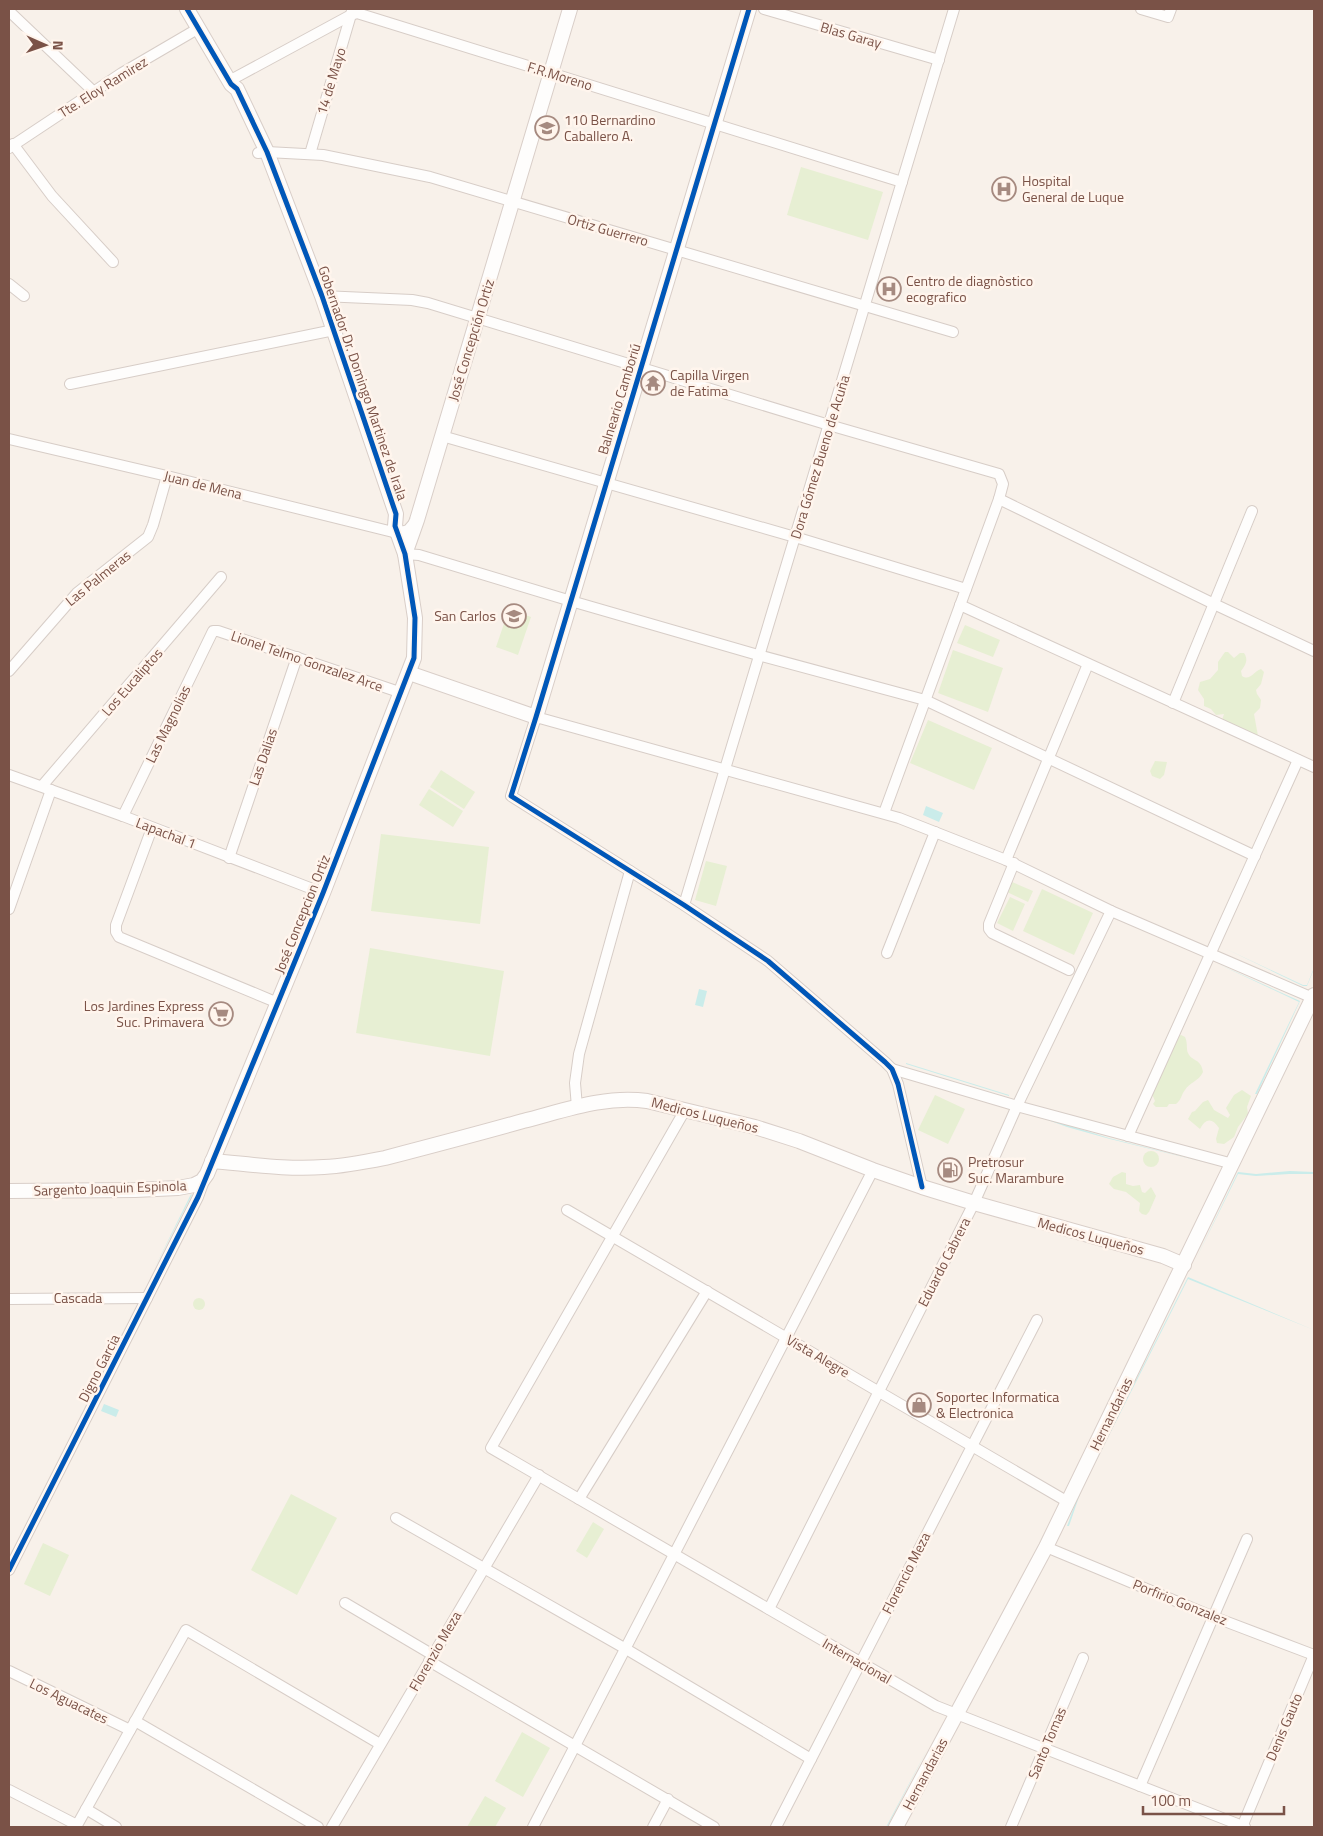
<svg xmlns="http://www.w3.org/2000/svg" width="1323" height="1836" font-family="'Titillium Web',sans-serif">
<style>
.green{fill:#e7efd3}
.water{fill:#caecea}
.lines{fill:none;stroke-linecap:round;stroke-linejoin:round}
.street-casing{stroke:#d7cdc7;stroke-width:12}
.secondary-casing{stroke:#d9cec8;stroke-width:16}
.street{stroke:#fefdfc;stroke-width:10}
.secondary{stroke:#fefdfc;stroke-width:14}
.cycleway-casing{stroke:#fff5ed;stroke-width:8}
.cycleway{stroke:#0057b8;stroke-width:5}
.labels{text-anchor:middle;stroke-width:5;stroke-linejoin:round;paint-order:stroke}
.street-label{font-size:14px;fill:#7a5247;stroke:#fff5ed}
.poi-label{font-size:14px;fill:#7a5247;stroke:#fff5ed;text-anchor:start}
</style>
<rect width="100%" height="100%" fill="#f8f1ea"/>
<!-- green -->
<g class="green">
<polygon points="801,167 883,192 868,240 787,215"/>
<polygon points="509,609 531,617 518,655 496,647"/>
<polygon points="965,625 1000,640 993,657 957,643"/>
<polygon points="953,650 1003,668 988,712 938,693"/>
<path d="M1225 652H1228L1234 658 1240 653H1244C1249 660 1245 666 1241 671L1242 676C1250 681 1253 672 1261 669L1264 672 1261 684 1256 690 1257 694 1261 700 1260 708 1254 714 1258 736 1256 737 1222 720 1224 714 1216 715 1211 709 1204 706V699L1198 690 1200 682 1210 679 1218 670V662Z"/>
<polygon points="928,720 992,748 974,790 910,763"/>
<polygon points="1155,761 1167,762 1164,775 1160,779 1152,776 1150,771"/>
<polygon points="441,770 475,792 464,809 430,787"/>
<polygon points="429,789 463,811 453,827 419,805"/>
<polygon points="381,834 489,847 480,924 371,911"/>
<polygon points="706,861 727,866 716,906 695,900"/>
<polygon points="1012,882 1033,891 1028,902 1007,892"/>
<polygon points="1042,889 1093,913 1074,955 1023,931"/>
<polygon points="1010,897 1025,904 1013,931 997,923"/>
<polygon points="370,948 504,971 490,1056 356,1033"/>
<path d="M1181 1035 1185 1037C1188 1043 1186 1049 1188 1053 1192 1062 1201 1058 1203 1072 1199 1081 1189 1083 1185 1090 1181 1095 1182 1099 1176 1104H1169L1167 1107H1156L1153 1104 1155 1101 1152 1094 1177 1037Z"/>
<path d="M1242 1090 1251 1096 1247 1107 1248 1114 1238 1127 1234 1137 1224 1144 1217 1143 1216 1139 1219 1128C1212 1118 1206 1118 1200 1129L1188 1119 1192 1112 1195 1111 1203 1102 1208 1100 1214 1110 1228 1118 1230 1115 1226 1108 1234 1095Z"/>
<polygon points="935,1095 965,1109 948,1144 918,1130"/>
<circle cx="1151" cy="1159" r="8"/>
<polygon points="1122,1172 1126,1173 1126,1184 1133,1186 1140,1185 1142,1192 1145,1193 1151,1187 1156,1196 1149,1212 1146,1215 1142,1214 1139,1211 1140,1203 1126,1192 1114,1189 1109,1184 1113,1177"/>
<circle cx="199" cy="1304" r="6"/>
<polygon points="291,1494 337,1518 297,1595 251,1570"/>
<polygon points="593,1522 604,1529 587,1558 576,1551"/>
<polygon points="43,1543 69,1555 50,1596 24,1584"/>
<polygon points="522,1732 550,1748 523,1797 495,1781"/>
<polygon points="485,1796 506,1808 495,1827 467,1827"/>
</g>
<!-- water -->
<g class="water">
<polygon points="926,806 943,813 939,822 923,815"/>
<polygon points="1224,948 1303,985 1307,985 1314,968 1314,969 1307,986 1303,986"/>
<polygon points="1216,963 1300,1001 1257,1094 1255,1094 1299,1002"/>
<polygon points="699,989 707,991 703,1007 695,1005"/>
<polygon points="906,1063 1009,1095 1009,1096 906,1064"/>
<polygon points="1026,1112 1109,1138 1224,1167 1110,1139 1067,1127"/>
<polygon points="1290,1171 1314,1172 1314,1174 1289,1174 1256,1176 1238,1174 1194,1263 1238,1172 1256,1174"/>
<polygon points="191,1194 192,1195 154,1269"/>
<polygon points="1188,1277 1314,1330 1188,1279 1081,1491 1069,1526 1067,1526 1080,1491"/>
<polygon points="104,1404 119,1410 116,1417 101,1411"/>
<polygon points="928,1748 887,1827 886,1827"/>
</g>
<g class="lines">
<!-- street casing -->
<g class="street-casing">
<g id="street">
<polyline points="764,9 939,60"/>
<polyline points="1141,9 1168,17 1171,9"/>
<polyline points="9,11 94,92"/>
<polyline points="229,81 351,15 357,13 902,182"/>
<polyline points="13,144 52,196 113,262"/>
<polyline points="9,148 122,73 199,28"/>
<polyline points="258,153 267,152 323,155 430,177 953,332"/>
<polyline points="310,154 352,11"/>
<polyline points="9,284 24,296"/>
<polyline points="322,296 412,300 428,303 829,425 999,474 1003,484 999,499 884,813"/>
<polyline points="70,384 334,330"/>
<polyline points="442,436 795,537 966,589"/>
<polyline points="9,439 167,476 397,533 408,530 415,522"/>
<polyline points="999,499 1214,604 1314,651"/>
<polyline points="405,554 419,555 571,601 758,655 925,700 1255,856"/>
<polyline points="960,605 1314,767"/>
<polyline points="9,671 77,593 148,537 153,525 167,476"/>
<polyline points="1173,703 1252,511"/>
<polyline points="9,775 123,816 323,893"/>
<polyline points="42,786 221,577"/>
<polyline points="123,816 213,631 218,631 402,693"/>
<polyline points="152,828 116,925 116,932 119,937 278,1003"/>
<polyline points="229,858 297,657"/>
<polyline points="1006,860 1088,664"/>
<polyline points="1014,863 989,924 989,929 992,933 1069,970"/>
<polyline points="684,905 954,9"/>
<polyline points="9,909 51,790"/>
<polyline points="887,953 935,832"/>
<polyline points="892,1069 1017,1106 1233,1164"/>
<polyline points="577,1107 575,1083 579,1054 630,871"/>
<polyline points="685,1110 491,1448 936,1706 1245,1827"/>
<polyline points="1128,1136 1298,760"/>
<polyline points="922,1187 898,1084 892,1069 885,1062 768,961 684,905 511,796 536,717 899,818 1006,860 1111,911 1313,998"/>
<polyline points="567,1210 1068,1502"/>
<polyline points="9,1299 147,1298"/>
<polyline points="579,1499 707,1291"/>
<polyline points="396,1518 626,1649 811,1759"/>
<polyline points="1046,1547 1214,1617 1314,1655"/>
<polyline points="9,1570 147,1298 198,1197 205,1178"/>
<polyline points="345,1603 433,1655"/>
<polyline points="769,1609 974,1203 1017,1106 1111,911"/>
<polyline points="429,1661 714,1827"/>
<polyline points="9,1671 130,1730"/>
<polyline points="135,1721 318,1827"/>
<polyline points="1140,1786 1247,1539"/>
<polyline points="9,1790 77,1825"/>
<polyline points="86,1809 116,1827"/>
<polyline points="76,1827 186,1630 380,1744"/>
<polyline points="332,1827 539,1475"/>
<polyline points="533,1827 873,1170"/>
<polyline points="653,1827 668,1799"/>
<polyline points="776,1827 1037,1320"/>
<polyline points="1011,1827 1083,1658"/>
<polyline points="1242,1827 1314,1655"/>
</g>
</g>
<!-- secondary casing -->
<g class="secondary-casing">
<g id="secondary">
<polyline points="405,554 417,520 570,9"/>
<polyline points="409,673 536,717 749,9"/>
<path d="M212 1161C249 1164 287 1170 324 1167 345 1166 365 1162 385 1158 431 1146 477 1134 523 1121 563 1111 604 1095 647 1101L755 1127 799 1141 873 1170 922 1187 974 1203 1163 1256 1184 1265"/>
<polyline points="9,1191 135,1190 178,1188 194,1185 202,1181 207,1174 323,893 414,658 415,618 405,554 395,526 396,514 322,296 267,152 237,89 231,84 187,9"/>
<polyline points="896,1827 1046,1547 1314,995"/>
</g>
</g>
<!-- street -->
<use href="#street" class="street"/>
<!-- secondary -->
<use href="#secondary" class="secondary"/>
<!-- cycleway casing -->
<g class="cycleway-casing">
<g id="cycleway">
<polyline points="749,9 536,717 511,796 684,905 768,961 885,1062 892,1069 898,1084 922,1187"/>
<polyline points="9,1570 198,1197 323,893 414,658 415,618 405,554 395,526 396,514 322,296 267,152 237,89 231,84 187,9"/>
</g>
</g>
<!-- cycleway -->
<use href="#cycleway" class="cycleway"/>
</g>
<!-- icons -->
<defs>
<g id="school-ring" transform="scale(1.25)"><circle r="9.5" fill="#fff5ed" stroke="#a68a80" stroke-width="1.5"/><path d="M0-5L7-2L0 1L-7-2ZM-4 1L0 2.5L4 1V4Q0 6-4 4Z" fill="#a68a80"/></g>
<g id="hospital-ring" transform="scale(1.25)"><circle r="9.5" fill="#fff5ed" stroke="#a68a80" stroke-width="1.5"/><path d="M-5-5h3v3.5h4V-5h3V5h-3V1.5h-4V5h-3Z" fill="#a68a80"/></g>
<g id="temple-ring" transform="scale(1.25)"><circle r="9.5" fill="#fff5ed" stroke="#a68a80" stroke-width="1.5"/><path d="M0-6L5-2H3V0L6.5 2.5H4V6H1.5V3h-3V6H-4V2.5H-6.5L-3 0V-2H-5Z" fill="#a68a80"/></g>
<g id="supermarket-ring" transform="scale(1.25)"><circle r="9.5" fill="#fff5ed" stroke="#a68a80" stroke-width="1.5"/><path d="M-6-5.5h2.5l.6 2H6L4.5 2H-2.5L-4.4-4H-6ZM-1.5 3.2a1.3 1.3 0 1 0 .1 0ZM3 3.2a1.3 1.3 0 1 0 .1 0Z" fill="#a68a80"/></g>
<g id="fuel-ring" transform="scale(1.25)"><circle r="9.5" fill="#fff5ed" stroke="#a68a80" stroke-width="1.5"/><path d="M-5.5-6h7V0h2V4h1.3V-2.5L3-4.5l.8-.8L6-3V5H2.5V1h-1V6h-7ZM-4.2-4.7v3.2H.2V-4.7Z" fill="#a68a80"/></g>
<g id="shop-ring" transform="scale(1.25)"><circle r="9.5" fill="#fff5ed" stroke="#a68a80" stroke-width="1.5"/><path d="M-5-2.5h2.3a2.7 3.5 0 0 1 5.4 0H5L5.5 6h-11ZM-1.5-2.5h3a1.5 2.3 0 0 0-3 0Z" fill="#a68a80"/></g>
</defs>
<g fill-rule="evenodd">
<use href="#school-ring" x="547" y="128"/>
<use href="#hospital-ring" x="1004" y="189"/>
<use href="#hospital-ring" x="889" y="289"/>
<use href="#temple-ring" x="653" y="383"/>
<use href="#school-ring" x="514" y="616"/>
<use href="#supermarket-ring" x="221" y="1014"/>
<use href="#fuel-ring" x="950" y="1170"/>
<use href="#shop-ring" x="919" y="1405"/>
</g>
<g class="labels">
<!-- street labels -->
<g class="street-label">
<text transform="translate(851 35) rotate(16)" y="5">Blas Garay</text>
<text transform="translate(560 76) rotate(17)" y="5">F.R.Moreno</text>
<text transform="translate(331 81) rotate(-73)" y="5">14 de Mayo</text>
<text transform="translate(103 87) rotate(-32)" y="5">Tte. Eloy Ramirez</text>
<text transform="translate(608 230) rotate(16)" y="5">Ortiz Guerrero</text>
<text transform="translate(471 340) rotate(-73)" y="5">José Concepción Ortiz</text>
<text transform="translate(363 383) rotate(71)" y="5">Gobernador Dr. Domingo Martinez de Irala</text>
<text transform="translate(619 399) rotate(-73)" y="5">Balneario Camboriú</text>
<text transform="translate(820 457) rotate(-73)" y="5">Dora Gómez Bueno de Acuña</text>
<text transform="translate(203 485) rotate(14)" y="5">Juan de Mena</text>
<text transform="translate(98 578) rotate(-39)" y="5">Las Palmeras</text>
<text transform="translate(307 661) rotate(19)" y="5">Lionel Telmo Gonzalez Arce</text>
<text transform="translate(132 682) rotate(-49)" y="5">Los Eucaliptos</text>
<text transform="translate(168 724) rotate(-64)" y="5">Las Magnolias</text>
<text transform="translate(263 757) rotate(-71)" y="5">Las Dalias</text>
<text transform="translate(166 833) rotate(21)" y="5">Lapachal 1</text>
<text transform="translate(302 914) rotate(-68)" y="5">José Concepcion Ortiz</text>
<text transform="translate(705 1115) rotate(14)" y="5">Medicos Luqueños</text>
<text transform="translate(110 1188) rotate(-2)" y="5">Sargento Joaquin Espinola</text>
<text transform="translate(1091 1236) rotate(15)" y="5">Medicos Luqueños</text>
<text transform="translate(944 1262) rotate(-63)" y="5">Eduardo Cabrera</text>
<text x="78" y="1303">Cascada</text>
<text transform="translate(818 1356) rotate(30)" y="5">Vista Alegre</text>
<text transform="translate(99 1368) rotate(-63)" y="5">Digno Garcia</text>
<text transform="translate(1111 1414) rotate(-64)" y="5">Hernandarias</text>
<text transform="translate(906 1573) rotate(-63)" y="5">Florencio Meza</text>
<text transform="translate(1180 1602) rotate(22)" y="5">Porfirio Gonzalez</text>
<text transform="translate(435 1651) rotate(-60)" y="5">Florenzio Meza</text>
<text transform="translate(857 1661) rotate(30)" y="5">Internacional</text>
<text transform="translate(69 1701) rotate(26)" y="5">Los Aguacates</text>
<text transform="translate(1284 1727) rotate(-67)" y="5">Denis Gauto</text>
<text transform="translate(1047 1743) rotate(-67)" y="5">Santo Tomas</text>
<text transform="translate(925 1774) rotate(-62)" y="5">Hernandarias</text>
</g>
<!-- poi labels -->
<g class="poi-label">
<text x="564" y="125">110 Bernardino<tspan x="564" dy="16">Caballero A.</tspan></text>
<text x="1022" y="186">Hospital<tspan x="1022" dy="16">General de Luque</tspan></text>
<text x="906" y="286">Centro de diagnòstico<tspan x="906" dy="16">ecografico</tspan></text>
<text x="670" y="380">Capilla Virgen<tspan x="670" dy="16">de Fatima</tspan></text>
<text x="496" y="621" text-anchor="end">San Carlos</text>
<text x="204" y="1011" text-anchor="end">Los Jardines Express<tspan x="204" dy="16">Suc. Primavera</tspan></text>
<text x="968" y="1167">Pretrosur<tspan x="968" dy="16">Suc. Marambure</tspan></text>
<text x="936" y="1402">Soportec Informatica<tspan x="936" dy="16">&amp; Electronica</tspan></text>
</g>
</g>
<!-- border -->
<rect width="1323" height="1836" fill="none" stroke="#7a5247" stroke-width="20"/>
<!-- north arrow -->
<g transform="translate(45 45) rotate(92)" stroke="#fff5ed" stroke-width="4" paint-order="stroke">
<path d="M0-4L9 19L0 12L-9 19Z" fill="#7a5247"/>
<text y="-8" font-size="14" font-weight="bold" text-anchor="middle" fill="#7a5247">N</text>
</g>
<!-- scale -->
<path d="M1143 1806v8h141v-8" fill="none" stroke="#7a5247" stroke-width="2.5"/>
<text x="1150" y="1806" font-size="15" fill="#7a5247" stroke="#fff5ed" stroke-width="4" paint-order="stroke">100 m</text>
</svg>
